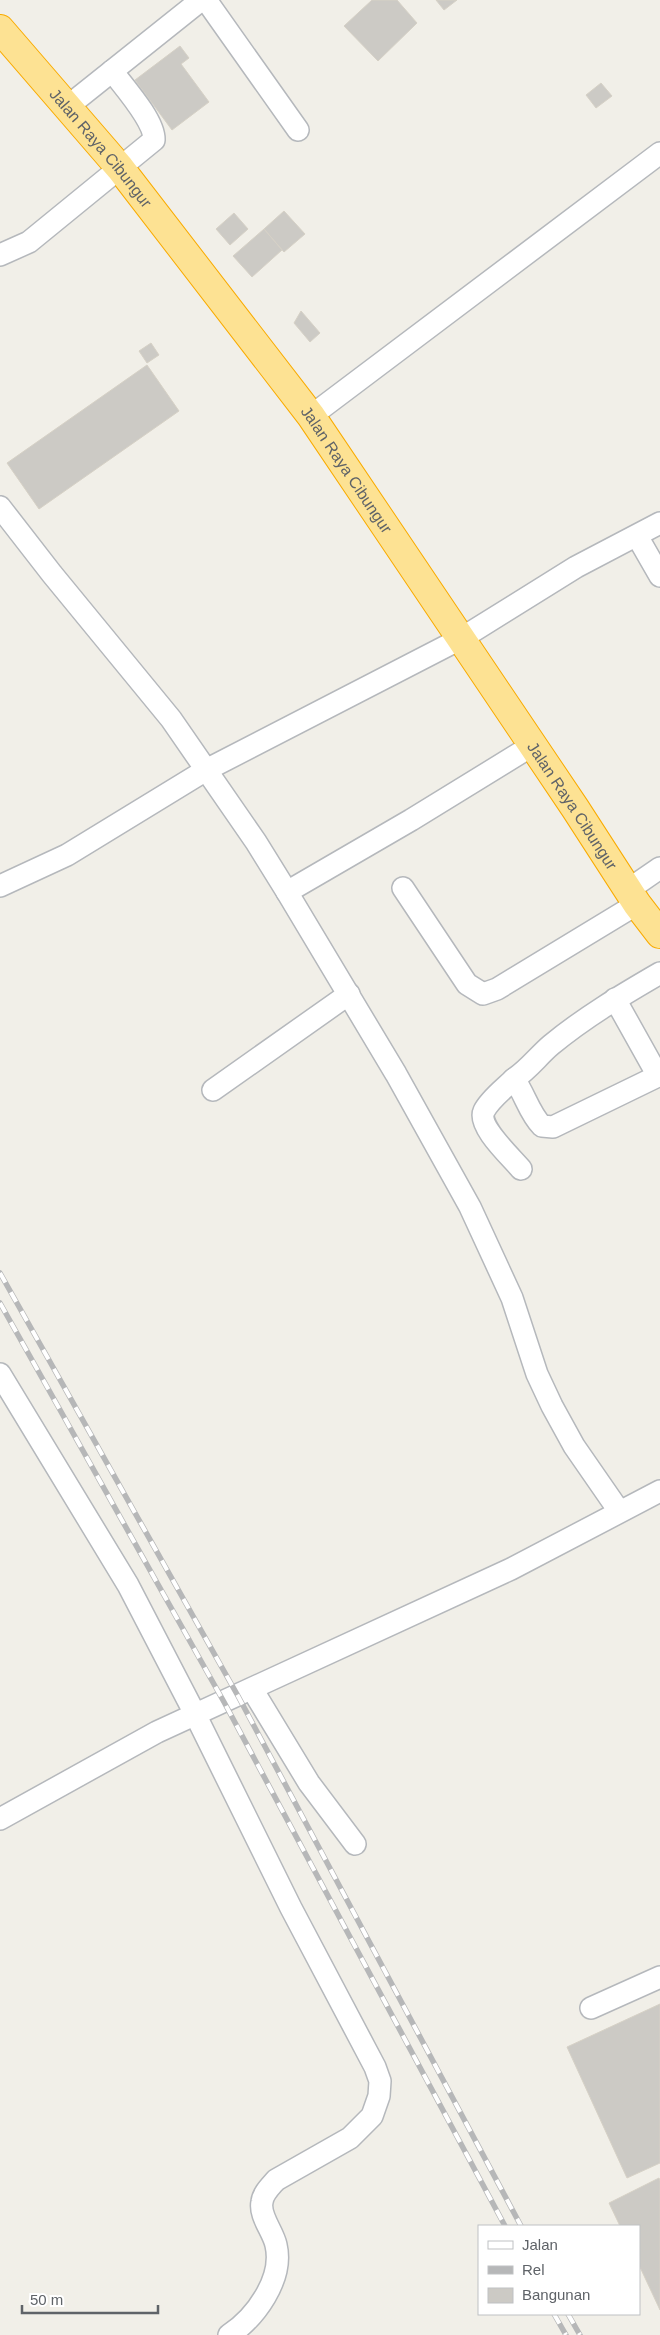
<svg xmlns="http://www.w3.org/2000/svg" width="660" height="2335" font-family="Helvetica,sans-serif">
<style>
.building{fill:#cccac5;stroke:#d6d1c6}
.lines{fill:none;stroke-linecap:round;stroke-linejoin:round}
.minor-casing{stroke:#b5b8bc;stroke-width:24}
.highway-casing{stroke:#f9ab00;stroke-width:30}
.minor{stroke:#fff;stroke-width:21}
.highway{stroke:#fde293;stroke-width:28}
.rail-casing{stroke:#b6b7b8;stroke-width:5.5}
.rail{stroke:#fff;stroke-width:4;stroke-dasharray:11;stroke-linecap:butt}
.labels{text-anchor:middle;stroke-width:5;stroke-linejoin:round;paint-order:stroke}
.street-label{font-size:16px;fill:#5f6368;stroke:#fff}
</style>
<rect width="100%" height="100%" fill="#f1efe8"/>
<!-- building -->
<g class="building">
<polygon points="372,0 397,0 417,23 378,61 344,26"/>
<polygon points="436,0 457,0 444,10"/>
<polygon points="180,46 189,58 181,64 209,102 172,130 135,80"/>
<polygon points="601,83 612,96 596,108 586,95"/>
<polygon points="284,211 305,234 284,252 264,229"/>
<polygon points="234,213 248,229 230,245 216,229"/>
<polygon points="264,229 282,250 252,277 233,256"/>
<polygon points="301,311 320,333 310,342 294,323"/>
<polygon points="151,343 159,355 147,363 139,351"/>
<polygon points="147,365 179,411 39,509 7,463"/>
<polygon points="660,2004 660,2163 627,2178 567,2047"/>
<polygon points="659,2178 660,2181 660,2310 639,2265 639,2226 620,2226 609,2203"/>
</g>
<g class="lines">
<!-- minor casing -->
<g class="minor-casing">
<g id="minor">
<polyline points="206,0 298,130"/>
<polyline points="67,107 201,0"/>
<path d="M0 255 29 242 154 140C155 121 124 87 112 71"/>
<polyline points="311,416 660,153"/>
<polyline points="0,507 52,574 171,719 256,842 287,892 396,1074 470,1207 512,1298 537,1374 552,1406 574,1446 619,1511"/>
<polyline points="637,536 660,576"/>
<polyline points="0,886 67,855 206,770 462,638 576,567 660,523"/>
<polyline points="403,888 467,984 483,994 497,989 637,904"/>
<polyline points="628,890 660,868"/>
<polyline points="287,892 411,820 533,745"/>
<path d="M660 973C622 995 585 1017 551 1045 538 1056 529 1069 514 1079 525 1094 529 1113 542 1126L553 1127 660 1075"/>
<polyline points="615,999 658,1076"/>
<path d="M514 1079C505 1088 490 1099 484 1111 477 1126 511 1157 521 1169"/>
<polyline points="213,1090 349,994"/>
<path d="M0 1374 128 1585 195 1714 291 1908 375 2067 380 2081 379 2096 372 2116 350 2138 276 2180C271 2186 263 2193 262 2202 259 2216 273 2231 276 2245 284 2279 255 2318 229 2335"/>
<polyline points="252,1689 309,1783 355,1844"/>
<polyline points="0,1819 157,1732 511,1569 660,1491"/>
<polyline points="591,2008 660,1977"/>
</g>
</g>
<!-- highway casing -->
<g class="highway-casing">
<g id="highway">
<path id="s1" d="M0 29 120 168 311 416 575 808 637 904 660 934"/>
</g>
</g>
<!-- minor -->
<use href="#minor" class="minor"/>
<!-- highway -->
<use href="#highway" class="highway"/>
<!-- rail casing -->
<g class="rail-casing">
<g id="rail">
<polyline points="0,1273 238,1696 521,2226"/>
<polyline points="0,1303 224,1702 505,2226"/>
<polyline points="554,2314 566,2335"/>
<polyline points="568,2314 580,2335"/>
</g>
</g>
<!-- rail -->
<use href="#rail" class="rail"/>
</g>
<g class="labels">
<!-- street labels -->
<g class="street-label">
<text dy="6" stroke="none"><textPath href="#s1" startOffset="156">Jalan Raya Cibungur</textPath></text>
<text dy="6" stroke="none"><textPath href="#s1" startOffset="561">Jalan Raya Cibungur</textPath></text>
<text dy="6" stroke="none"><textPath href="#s1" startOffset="966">Jalan Raya Cibungur</textPath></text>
</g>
</g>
<!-- legend -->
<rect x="478" y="2225" width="162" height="90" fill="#ffffff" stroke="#bfc1c3"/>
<rect x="488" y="2241" width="25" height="8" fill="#ffffff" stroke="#bfc1c3"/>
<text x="522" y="2250" font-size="15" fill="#5f6368">Jalan</text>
<rect x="488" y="2266" width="25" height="8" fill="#b6b7b8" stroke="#bfc1c3"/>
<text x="522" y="2275" font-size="15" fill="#5f6368">Rel</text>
<rect x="488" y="2288" width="25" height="15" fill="#cccac5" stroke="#bfc1c3"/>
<text x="522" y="2300" font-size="15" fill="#5f6368">Bangunan</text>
<!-- scale -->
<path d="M22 2305v8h136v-8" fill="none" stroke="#5f6368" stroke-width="2.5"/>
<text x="30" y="2305" font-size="15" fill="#5f6368" stroke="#ffffff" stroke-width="4" paint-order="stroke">50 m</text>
</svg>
